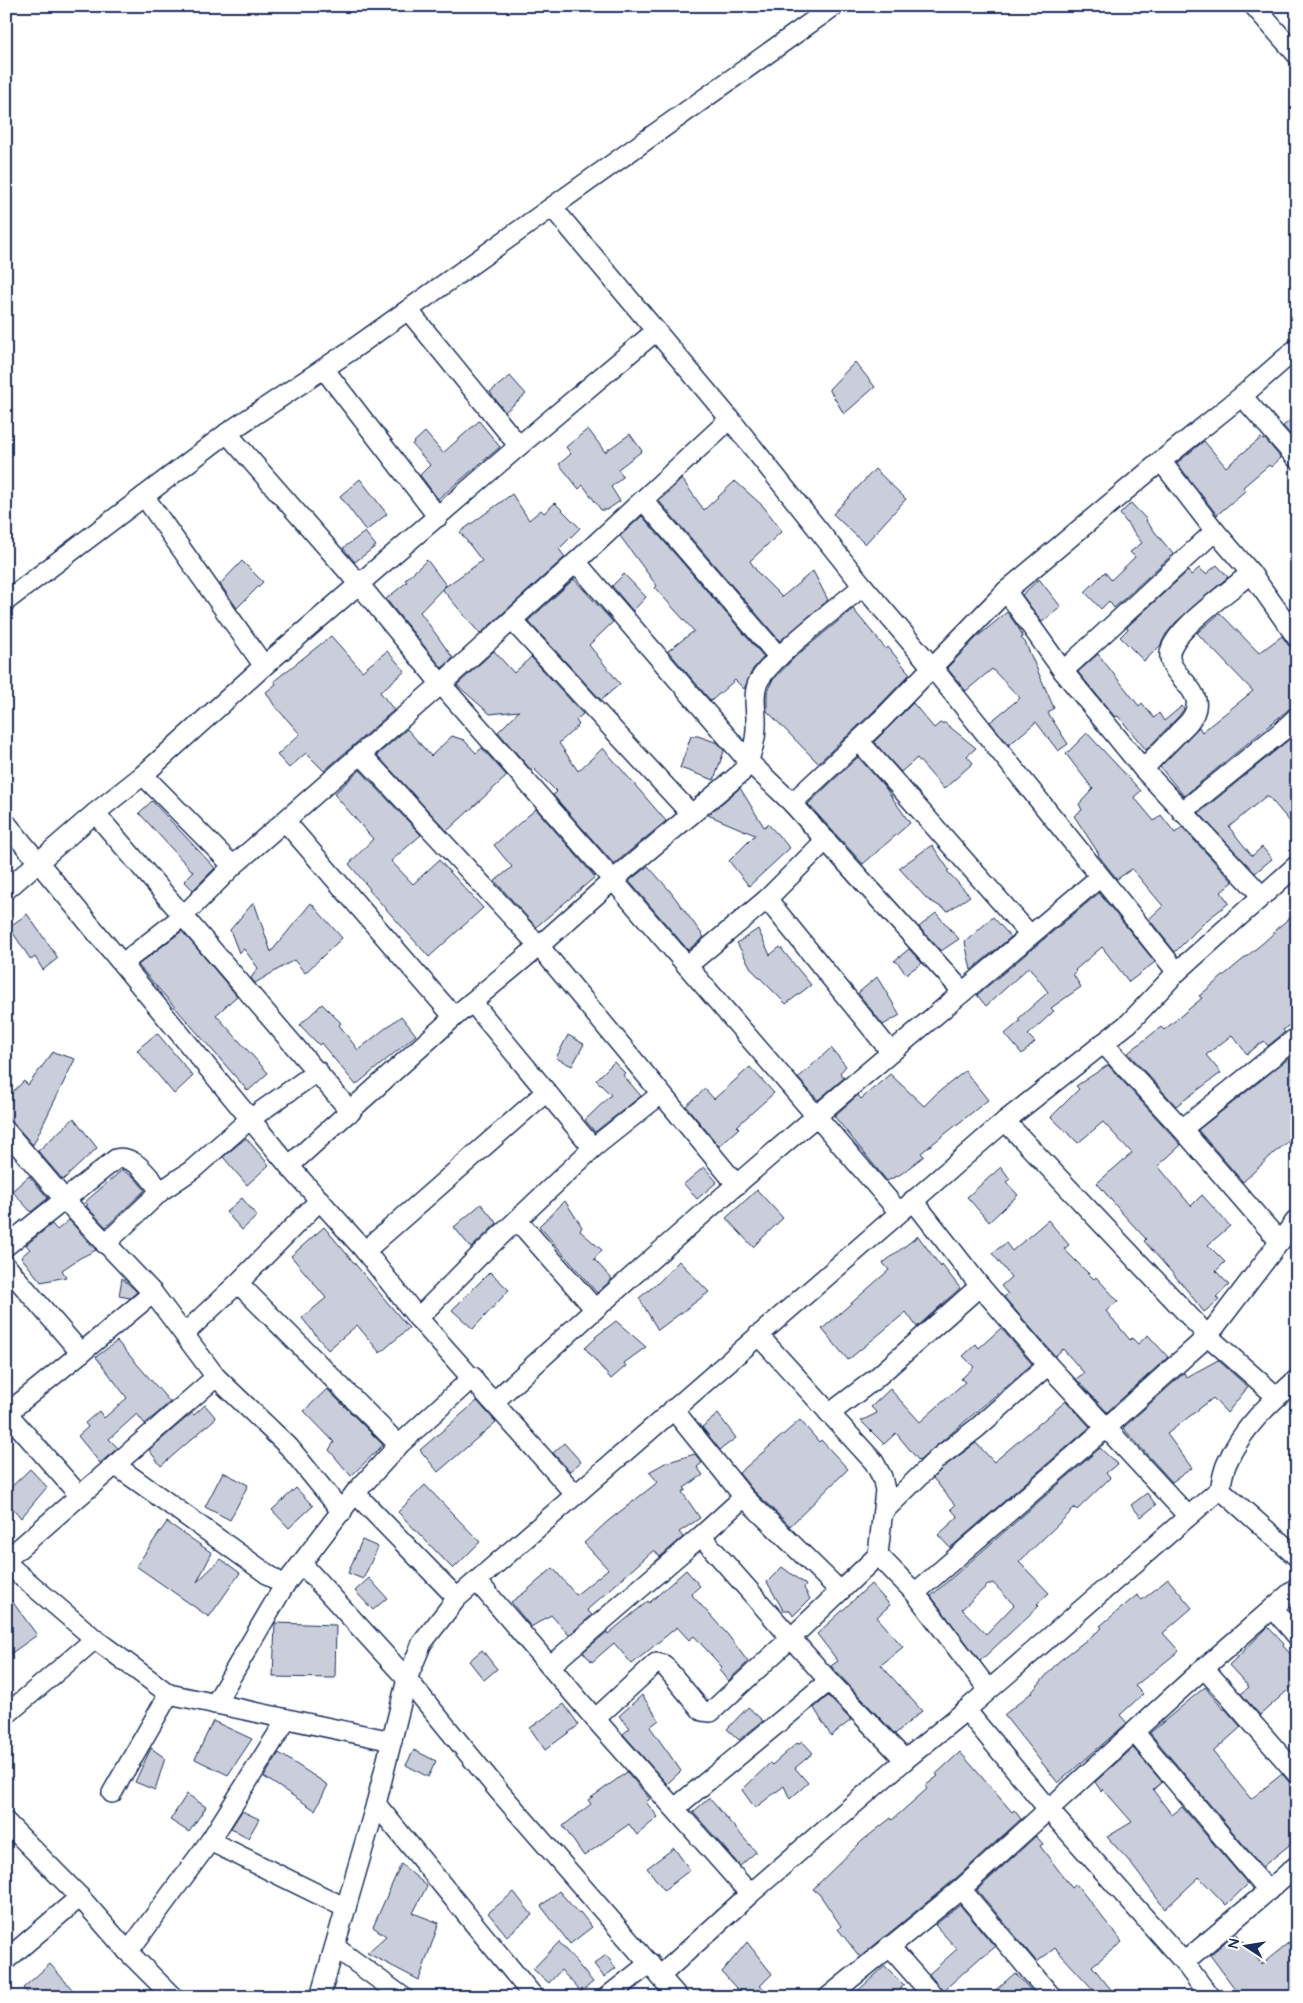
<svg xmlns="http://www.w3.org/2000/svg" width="1303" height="2003" font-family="'Architects Daughter',sans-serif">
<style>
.building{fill:#caceda;stroke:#1b2f5e;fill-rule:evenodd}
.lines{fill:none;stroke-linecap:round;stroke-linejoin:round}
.minor-casing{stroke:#1b2f5e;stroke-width:22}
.minor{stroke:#fff;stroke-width:19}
</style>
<rect width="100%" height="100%" fill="#fff"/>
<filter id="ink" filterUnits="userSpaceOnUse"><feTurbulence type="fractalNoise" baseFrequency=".02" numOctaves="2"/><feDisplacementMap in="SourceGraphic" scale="10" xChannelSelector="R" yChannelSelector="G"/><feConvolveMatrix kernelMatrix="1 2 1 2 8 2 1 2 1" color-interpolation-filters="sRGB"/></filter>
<g filter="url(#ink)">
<!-- building -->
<g class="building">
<polygon points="855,362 875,387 844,414 829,389"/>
<polygon points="510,376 526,394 505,412 490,392"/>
<polygon points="1297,415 1297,442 1283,426"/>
<polygon points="479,421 500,447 438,499 420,475 430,465 412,444 425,432 443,453"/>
<polygon points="588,429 605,452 630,434 642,451 618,469 623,477 611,487 620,501 607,510 601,510 583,485 579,489 559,464 571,454 566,447"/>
<polygon points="1261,438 1263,440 1265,439 1281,458 1271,467 1269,465 1243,487 1246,490 1217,515 1177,463 1204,441 1226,467"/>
<polygon points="875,469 906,499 865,544 833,514"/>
<polygon points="360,479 387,514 366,531 340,496"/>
<polygon points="682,479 704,510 735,481 763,506 782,531 750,561 758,573 782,597 813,571 828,600 780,641 659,501"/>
<polygon points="512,494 529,520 541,510 544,513 555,503 580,528 559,549 565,557 480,634 442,589 482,561 460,532"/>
<polygon points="1131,503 1147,520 1146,521 1173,554 1114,608 1109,601 1101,609 1085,592 1105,572 1111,580 1135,557 1130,552 1142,543 1120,514"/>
<polygon points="642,516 764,657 753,669 744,689 735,680 711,701 668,651 694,631 655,588 657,586 620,536"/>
<polygon points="365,532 376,546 355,562 343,548"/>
<polygon points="427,560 446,585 420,612 453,658 442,668 386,599 407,582 405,580"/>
<polygon points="242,561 263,582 237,608 220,584"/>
<polygon points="1217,565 1228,577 1176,622 1166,634 1160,646 1144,661 1120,637 1128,629 1127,627 1188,571 1191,575 1199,568 1206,574"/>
<polygon points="624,574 646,597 633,611 612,586"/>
<polygon points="574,579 613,622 589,645 620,684 601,700 528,621"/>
<polygon points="1039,579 1061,607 1042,622 1022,595"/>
<polygon points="853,609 886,649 888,647 910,674 873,712 818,763 767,711 767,692 772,681 796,656"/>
<polygon points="1007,612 1019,629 1023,637 1021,638 1025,642 1054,708 1048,713 1068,744 1058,751 1036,722 1009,745 990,722 1020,698 992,669 966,691 947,668 976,638"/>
<polygon points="1220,613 1259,653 1282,636 1288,645 1297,649 1297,706 1289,709 1184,796 1160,767 1199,727 1202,732 1253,691 1197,633"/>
<polygon points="331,636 362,671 387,651 405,671 380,692 394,710 324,771 306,753 289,768 277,755 300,734 274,705 266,692 276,684 274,681"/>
<polygon points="494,651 514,673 531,657 583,714 576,720 579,725 559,743 578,771 603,748 666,821 614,864 553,795 557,792 533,768 531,770 498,732 519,711 490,714 457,685"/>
<polygon points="1098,654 1139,706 1142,703 1154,718 1159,713 1164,721 1182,706 1184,709 1179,716 1146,750 1118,716 1115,717 1078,672"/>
<polygon points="913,703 934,728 940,723 945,723 976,748 967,756 973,763 944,789 917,758 901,772 874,742"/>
<polygon points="407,729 431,756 452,736 464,740 476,753 482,748 507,776 447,831 377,755"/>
<polygon points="1087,733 1141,791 1134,797 1154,821 1161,815 1175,833 1182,827 1233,882 1221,892 1229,903 1207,920 1175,952 1149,919 1163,906 1132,869 1117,879 1098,855 1099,854 1074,816 1082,810 1079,804 1093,789 1066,754"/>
<polygon points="691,736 698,736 718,743 724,751 714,780 680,768"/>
<polygon points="1291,738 1297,745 1297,830 1268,796 1266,796 1229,827 1252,856 1262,847 1272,859 1255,873 1199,813"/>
<polygon points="858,757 884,786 910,823 863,864 808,804"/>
<polygon points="360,770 421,835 391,861 413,884 439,860 483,908 429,957 369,890 370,889 349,864 373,839 334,794"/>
<polygon points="740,788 764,827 768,824 790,848 749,886 729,861 755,835 708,815"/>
<polygon points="152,801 215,868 193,890 184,881 193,872 139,813"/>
<polygon points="536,809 595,877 536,927 495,881 512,867 494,845"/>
<polygon points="932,845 949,870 947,871 970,896 948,911 927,899 899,868"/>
<polygon points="648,866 670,891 704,937 688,950 629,881"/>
<polygon points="1099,893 1155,962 1129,982 1102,947 1075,970 1076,971 1073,974 1081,987 1051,1008 1054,1011 1028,1035 1035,1042 1022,1054 1005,1034 1020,1021 1018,1019 1048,992 1029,967 986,1006 977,995"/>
<polygon points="254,902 271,952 311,903 342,938 305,973 294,960 255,983 251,978 258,968 244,949 239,953 230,930"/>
<polygon points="1297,912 1297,1019 1283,1030 1285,1032 1268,1046 1264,1041 1247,1054 1232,1035 1206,1055 1221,1073 1176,1106 1128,1053 1161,1027 1164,1030 1202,998 1199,996 1264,942 1276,931 1275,930"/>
<polygon points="936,913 959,939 941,951 919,927"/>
<polygon points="27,914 58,958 43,970 35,957 31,960 9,927"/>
<polygon points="993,917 1011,937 971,970 965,942"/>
<polygon points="758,929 770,955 780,947 811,985 786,1004 752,970 737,943"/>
<polygon points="182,931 237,996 216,1015 268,1073 248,1091 138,965"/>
<polygon points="909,949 922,963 906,974 897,962 894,961"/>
<polygon points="877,977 900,1015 883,1025 858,993"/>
<polygon points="322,1004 341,1023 339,1025 358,1050 401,1016 416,1035 356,1085 321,1043 319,1045 300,1025"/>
<polygon points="157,1033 193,1076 174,1094 137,1050"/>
<polygon points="568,1035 584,1044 572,1066 556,1058"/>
<polygon points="831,1048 846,1066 840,1073 844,1078 818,1100 798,1078"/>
<polygon points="53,1052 75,1059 33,1145 6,1115 6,1098 24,1081 28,1085"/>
<polygon points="1297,1052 1297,1135 1275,1152 1243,1182 1198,1130"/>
<polygon points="614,1062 625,1073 623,1075 641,1096 595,1132 585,1120 611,1095 596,1080"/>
<polygon points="1108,1065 1181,1145 1158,1166 1191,1206 1202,1195 1230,1226 1208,1245 1225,1262 1216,1271 1229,1285 1216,1297 1219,1300 1204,1312 1182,1284 1144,1241 1146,1239 1122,1213 1097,1183 1132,1153 1103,1122 1078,1143 1051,1117 1079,1089 1076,1086"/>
<polygon points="750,1067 774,1093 737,1126 739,1128 719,1146 686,1106 705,1089 714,1099"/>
<polygon points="965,1071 988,1100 921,1153 924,1156 901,1174 887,1181 834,1116 858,1095 861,1099 890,1074 924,1106 936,1094"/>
<polygon points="74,1118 97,1148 63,1180 38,1151"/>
<polygon points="246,1138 269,1165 247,1185 223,1157"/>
<polygon points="704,1167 717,1182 697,1199 684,1184"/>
<polygon points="1001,1167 1010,1179 1006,1182 1018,1195 989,1222 967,1197"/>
<polygon points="122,1170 134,1177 145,1190 106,1227 86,1206 88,1205 85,1202"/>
<polygon points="29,1176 48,1198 31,1212 12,1191"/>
<polygon points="757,1190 783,1218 753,1247 726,1218"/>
<polygon points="242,1198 257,1216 242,1230 226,1212"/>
<polygon points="565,1201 582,1227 580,1231 602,1250 594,1259 612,1279 597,1293 539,1226"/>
<polygon points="481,1204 497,1223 471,1248 454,1227"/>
<polygon points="69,1220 96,1250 80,1258 62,1270 66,1277 41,1282 21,1257 30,1249 26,1245 52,1224 57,1230"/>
<polygon points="1048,1220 1069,1245 1064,1249 1094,1279 1096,1277 1118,1301 1106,1311 1130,1340 1132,1338 1138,1344 1148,1335 1168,1357 1107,1412 1076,1379 1084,1373 1063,1349 1055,1356 1004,1297 1008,1294 1001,1286 1011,1277 992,1253 1006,1243 1012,1251"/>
<polygon points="324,1227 409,1328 380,1353 357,1325 328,1350 302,1318 326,1298 291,1256"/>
<polygon points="918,1236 941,1267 942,1265 960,1288 917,1327 906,1312 848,1360 822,1329 889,1270 883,1263"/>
<polygon points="679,1261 709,1292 658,1330 639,1298 658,1283"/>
<polygon points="490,1272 509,1290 473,1329 452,1310"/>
<polygon points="122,1278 137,1292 130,1298 119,1296"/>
<polygon points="616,1321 646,1347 624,1363 626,1366 611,1379 585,1348 596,1338 595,1337"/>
<polygon points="1001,1328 1032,1364 919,1461 896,1433 884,1444 861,1421 877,1413 871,1407 890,1389 920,1422 965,1382 961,1379 974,1367 963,1356 976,1344 979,1348"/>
<polygon points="117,1341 170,1402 145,1424 137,1414 109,1439 118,1448 100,1463 78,1436 88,1427 85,1423 99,1411 104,1418 127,1398 96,1357"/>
<polygon points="1218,1360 1248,1387 1227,1413 1213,1398 1167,1434 1192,1468 1172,1482 1123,1428 1184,1373 1187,1377"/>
<polygon points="327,1389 383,1445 351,1476 329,1450 334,1442 304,1411"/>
<polygon points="477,1401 496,1422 438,1472 420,1450"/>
<polygon points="1066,1401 1090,1427 950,1548 938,1535 958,1517 951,1509 955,1505 933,1478 945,1466 976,1443 994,1462"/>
<polygon points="205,1405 216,1418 161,1466 149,1450 185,1419 192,1413 194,1415"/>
<polygon points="718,1414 736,1438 720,1450 702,1427"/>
<polygon points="800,1420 819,1442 821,1440 848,1469 790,1526 752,1489 739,1473"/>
<polygon points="564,1443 581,1462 570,1471 553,1453"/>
<path d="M1100 1448 1117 1464 1106 1473 1110 1478 1077 1510 1075 1508 1019 1562 1049 1593 1037 1604 1039 1606 980 1661 931 1596ZM993 1583 1014 1605 986 1634 962 1609 988 1585Z"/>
<polygon points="695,1454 702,1463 697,1467 703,1475 684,1488 686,1490 682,1492 700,1518 679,1532 683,1537 660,1557 654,1550 587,1610 592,1615 569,1635 551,1615 531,1627 511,1602 525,1592 553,1568 576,1595 608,1569 584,1543 608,1521 658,1482 649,1472 665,1463"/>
<polygon points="30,1469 47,1487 21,1518 6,1500 6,1492"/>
<polygon points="223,1472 248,1485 230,1520 205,1507"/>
<polygon points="425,1485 480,1542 453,1569 398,1512"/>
<polygon points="296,1488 313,1506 289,1528 272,1510"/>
<polygon points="1147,1493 1156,1505 1141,1517 1131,1505"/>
<polygon points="167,1522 212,1553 197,1582 221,1559 240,1573 209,1617 136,1566"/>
<polygon points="362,1540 378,1547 363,1579 348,1573"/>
<polygon points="782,1567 806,1585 804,1588 810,1599 793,1616 790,1610 783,1610 767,1582"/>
<polygon points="686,1570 700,1586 691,1594 728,1635 748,1662 728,1681 719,1670 722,1667 694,1636 689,1640 677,1627 632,1664 614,1643 592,1662 583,1652 607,1632 608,1634 648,1601 649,1603"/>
<polygon points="369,1578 387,1598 373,1610 355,1591"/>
<polygon points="1168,1579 1192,1608 1163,1633 1179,1651 1135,1686 1143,1694 1120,1715 1127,1723 1058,1783 1004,1715 1031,1693 1058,1662 1102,1628 1100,1626 1137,1595 1142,1600"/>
<polygon points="871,1584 890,1605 877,1617 903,1647 881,1665 922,1711 895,1734 831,1666 838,1661 817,1634"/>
<polygon points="6,1593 37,1635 6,1657"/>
<polygon points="275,1623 336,1625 335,1678 273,1677"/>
<polygon points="1268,1627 1284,1644 1283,1646 1297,1661 1297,1682 1260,1715 1241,1694 1249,1687 1229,1665"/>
<polygon points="482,1650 497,1669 484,1680 469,1661"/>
<polygon points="1205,1687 1223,1709 1225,1709 1241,1727 1213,1752 1251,1799 1282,1774 1289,1782 1297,1785 1297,1839 1262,1867 1150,1733"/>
<polygon points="642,1695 659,1720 650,1727 681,1771 667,1784 623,1734 630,1728 619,1716"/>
<polygon points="828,1696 851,1720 831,1736 814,1708"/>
<polygon points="564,1704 579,1725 545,1750 530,1728"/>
<polygon points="748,1707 763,1721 739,1740 727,1729"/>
<polygon points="213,1721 252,1739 228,1775 195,1759"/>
<polygon points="802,1741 813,1753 795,1768 808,1783 790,1799 784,1786 755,1808 742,1790 770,1763 772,1765 797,1743 798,1744"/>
<polygon points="151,1748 165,1758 155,1790 135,1782"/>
<polygon points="1133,1748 1162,1782 1153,1790 1172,1815 1182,1807 1248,1884 1226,1905 1199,1877 1165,1909 1129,1861 1107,1837 1132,1822 1103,1789 1101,1791 1095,1782"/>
<polygon points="414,1750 436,1761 428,1777 406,1765"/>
<polygon points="960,1752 1012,1812 1014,1810 1021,1819 954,1880 860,1957 838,1929 841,1926 820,1895 813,1889 862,1841 891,1818 892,1820 927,1789 925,1786 938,1776 936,1774"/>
<polygon points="279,1753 328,1785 315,1810 264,1777"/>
<polygon points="627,1772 650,1799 646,1802 658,1817 637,1835 629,1824 584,1856 563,1826 591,1804 588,1800"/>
<polygon points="187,1794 206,1807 189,1832 170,1820"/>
<polygon points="709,1798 756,1852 740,1866 693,1812"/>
<polygon points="242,1811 259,1819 248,1838 231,1828"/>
<polygon points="1036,1836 1043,1844 1040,1846 1072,1888 1076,1884 1122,1942 1092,1966 1113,1992 1108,1997 1100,1997 1055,1948 1037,1962 977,1890"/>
<polygon points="674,1848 690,1870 664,1890 647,1868"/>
<polygon points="401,1864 427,1886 413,1913 439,1923 419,1980 367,1953 386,1936 373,1927"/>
<polygon points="559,1891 578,1913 580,1912 592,1927 570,1944 541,1906"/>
<polygon points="514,1892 532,1915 507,1936 488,1913"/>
<polygon points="960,1905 995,1947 983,1957 982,1956 943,1991 929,1974 957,1949 935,1925"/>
<polygon points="1236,1933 1262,1964 1297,1936 1297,1991 1290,1997 1241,1997 1210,1955"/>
<polygon points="559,1942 593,1982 581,1992 561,1970 549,1983 533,1969"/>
<polygon points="747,1942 772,1974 760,1986 776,1997 744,1997 722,1972"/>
<polygon points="606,1955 616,1968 604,1977 594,1964"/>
<polygon points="50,1964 79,1997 31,1997 23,1988"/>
<polygon points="885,1966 904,1985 893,1997 851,1997"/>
<polygon points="1015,1973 1037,1997 988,1997"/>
</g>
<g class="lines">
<!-- minor casing -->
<g class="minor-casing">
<g id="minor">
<polyline points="1254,6 1297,55"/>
<polyline points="552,207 730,419 863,586 932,667 1177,972"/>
<polyline points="408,310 519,446"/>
<polyline points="324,369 438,517"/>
<polyline points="1242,396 1297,459"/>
<polyline points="227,433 359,584 441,684 613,880 899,1212"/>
<polyline points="1161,461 1215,531 1251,573 1297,638"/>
<polyline points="144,496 264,666"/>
<polyline points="643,500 779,657"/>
<polyline points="576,562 748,761 792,803 963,992"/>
<polyline points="1006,591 1063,671 1143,769 1261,895"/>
<polyline points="6,601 227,433 353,349 834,6"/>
<polyline points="512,620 691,814"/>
<polyline points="1063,671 1215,531"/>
<polyline points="859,741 1030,935"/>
<polyline points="361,754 539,946 737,1185"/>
<path d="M1143 769 1188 723C1217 689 1161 677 1171 649 1179 626 1231 590 1251 573"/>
<polyline points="143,775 233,866"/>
<polyline points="792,803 881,720 1006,591 1161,461 1242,396 1297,348"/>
<polyline points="1182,812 1282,731 1297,717"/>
<polyline points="95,813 351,1112"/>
<polyline points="285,821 454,1017"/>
<polyline points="6,823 289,1166 365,1251 418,1318 575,1494"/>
<polyline points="6,890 95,813 143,775 264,666 519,446 656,331"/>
<polyline points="767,899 891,1052"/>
<polyline points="123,963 183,916 233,866 441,684 576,562 730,419"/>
<polyline points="687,966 767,899 826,840"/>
<polyline points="472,1002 593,1148"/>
<polyline points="1103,1043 1182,1129 1280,1242"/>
<polyline points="1005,1121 1208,1336 1277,1397"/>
<polyline points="1182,1129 1297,1037"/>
<polyline points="6,1131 65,1200 153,1293 216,1377 289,1447 342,1512"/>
<path d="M289 1166 454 1017 539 946 613 880 741 773C752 758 757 738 756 719 756 708 753 696 757 685 765 661 841 605 863 586"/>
<polyline points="913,1200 980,1286 1048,1365 1188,1516"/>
<polyline points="518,1221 594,1308"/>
<polyline points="105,1244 161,1191"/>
<path d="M6 1246 116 1159C135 1154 150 1179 161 1191L192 1170 250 1119 318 1071"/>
<polyline points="365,1251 546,1092"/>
<polyline points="6,1266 81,1353 6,1414"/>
<polyline points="238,1283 320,1200"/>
<polyline points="418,1318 480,1255 593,1148 661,1094"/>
<polyline points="184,1334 238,1283 399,1445"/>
<polyline points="81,1353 153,1293"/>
<path d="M494 1402C689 1220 895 1049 1100 877"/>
<polyline points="6,1412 79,1495"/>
<polyline points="829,1414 875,1379 980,1286"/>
<polyline points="115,1465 284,1586"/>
<polyline points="1220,1489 1297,1557"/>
<polyline points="355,1493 457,1598"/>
<polyline points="744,1497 840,1591"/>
<polyline points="883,1512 938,1458 977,1428 1048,1365"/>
<polyline points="701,1536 829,1681 905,1760"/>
<polyline points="878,1555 915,1593 988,1689"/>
<polyline points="6,1560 216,1377"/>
<polyline points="6,1563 95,1639 169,1694 112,1793"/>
<polyline points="302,1564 407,1679 498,1790 678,1997"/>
<polyline points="477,1581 595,1719 750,1894"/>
<polyline points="915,1593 1106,1428 1208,1336 1297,1219"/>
<polyline points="1273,1608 1297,1636"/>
<polyline points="550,1666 701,1536 744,1497 673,1409"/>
<polyline points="1204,1668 1297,1774"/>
<polyline points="169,1694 392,1741"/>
<polyline points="215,1704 284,1586 355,1493 399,1445 473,1377"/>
<polyline points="966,1710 1048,1809 1184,1962 1210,1997"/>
<polyline points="6,1715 95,1639"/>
<polyline points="595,1719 656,1663 664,1665 702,1711 711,1712 791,1638 878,1555 885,1490 882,1477 874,1462 758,1335"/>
<polyline points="1135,1733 1268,1891"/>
<polyline points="376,1804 534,1997"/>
<polyline points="675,1808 829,1681"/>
<polyline points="6,1822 80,1897 128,1952 173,1997"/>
<polyline points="210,1841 346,1908"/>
<polyline points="961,1889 1052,1997"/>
<polyline points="889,1946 934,1997"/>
<polyline points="335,1947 403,1997"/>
<polyline points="128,1952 210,1841 287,1719"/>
<polyline points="6,1960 80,1897"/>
<polyline points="1184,1962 1268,1891 1297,1865"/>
<path d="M660 1976 750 1894 905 1760 966 1710 1220 1489C1222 1481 1223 1471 1227 1463 1241 1429 1270 1403 1297 1379"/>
<polyline points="320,1997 376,1804 407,1679 422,1643 457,1598 1005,1121 1129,1023 1177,972 1297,865"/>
<polyline points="607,1997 650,1963"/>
<polyline points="828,1997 961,1889 1204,1668 1297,1587"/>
</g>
</g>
<!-- minor -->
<use href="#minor" class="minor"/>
</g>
</g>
<!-- margin -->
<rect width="1303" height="2003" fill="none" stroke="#fff" stroke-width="25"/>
<rect x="12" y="12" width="1278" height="1978" fill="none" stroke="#1b2f5e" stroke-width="2" filter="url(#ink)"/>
<!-- north arrow -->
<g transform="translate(1246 1946) rotate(282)" stroke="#ffffff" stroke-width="4" paint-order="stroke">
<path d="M0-4L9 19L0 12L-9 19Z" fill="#1b2f5e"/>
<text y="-8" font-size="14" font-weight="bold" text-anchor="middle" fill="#1b2f5e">N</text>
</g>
</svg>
